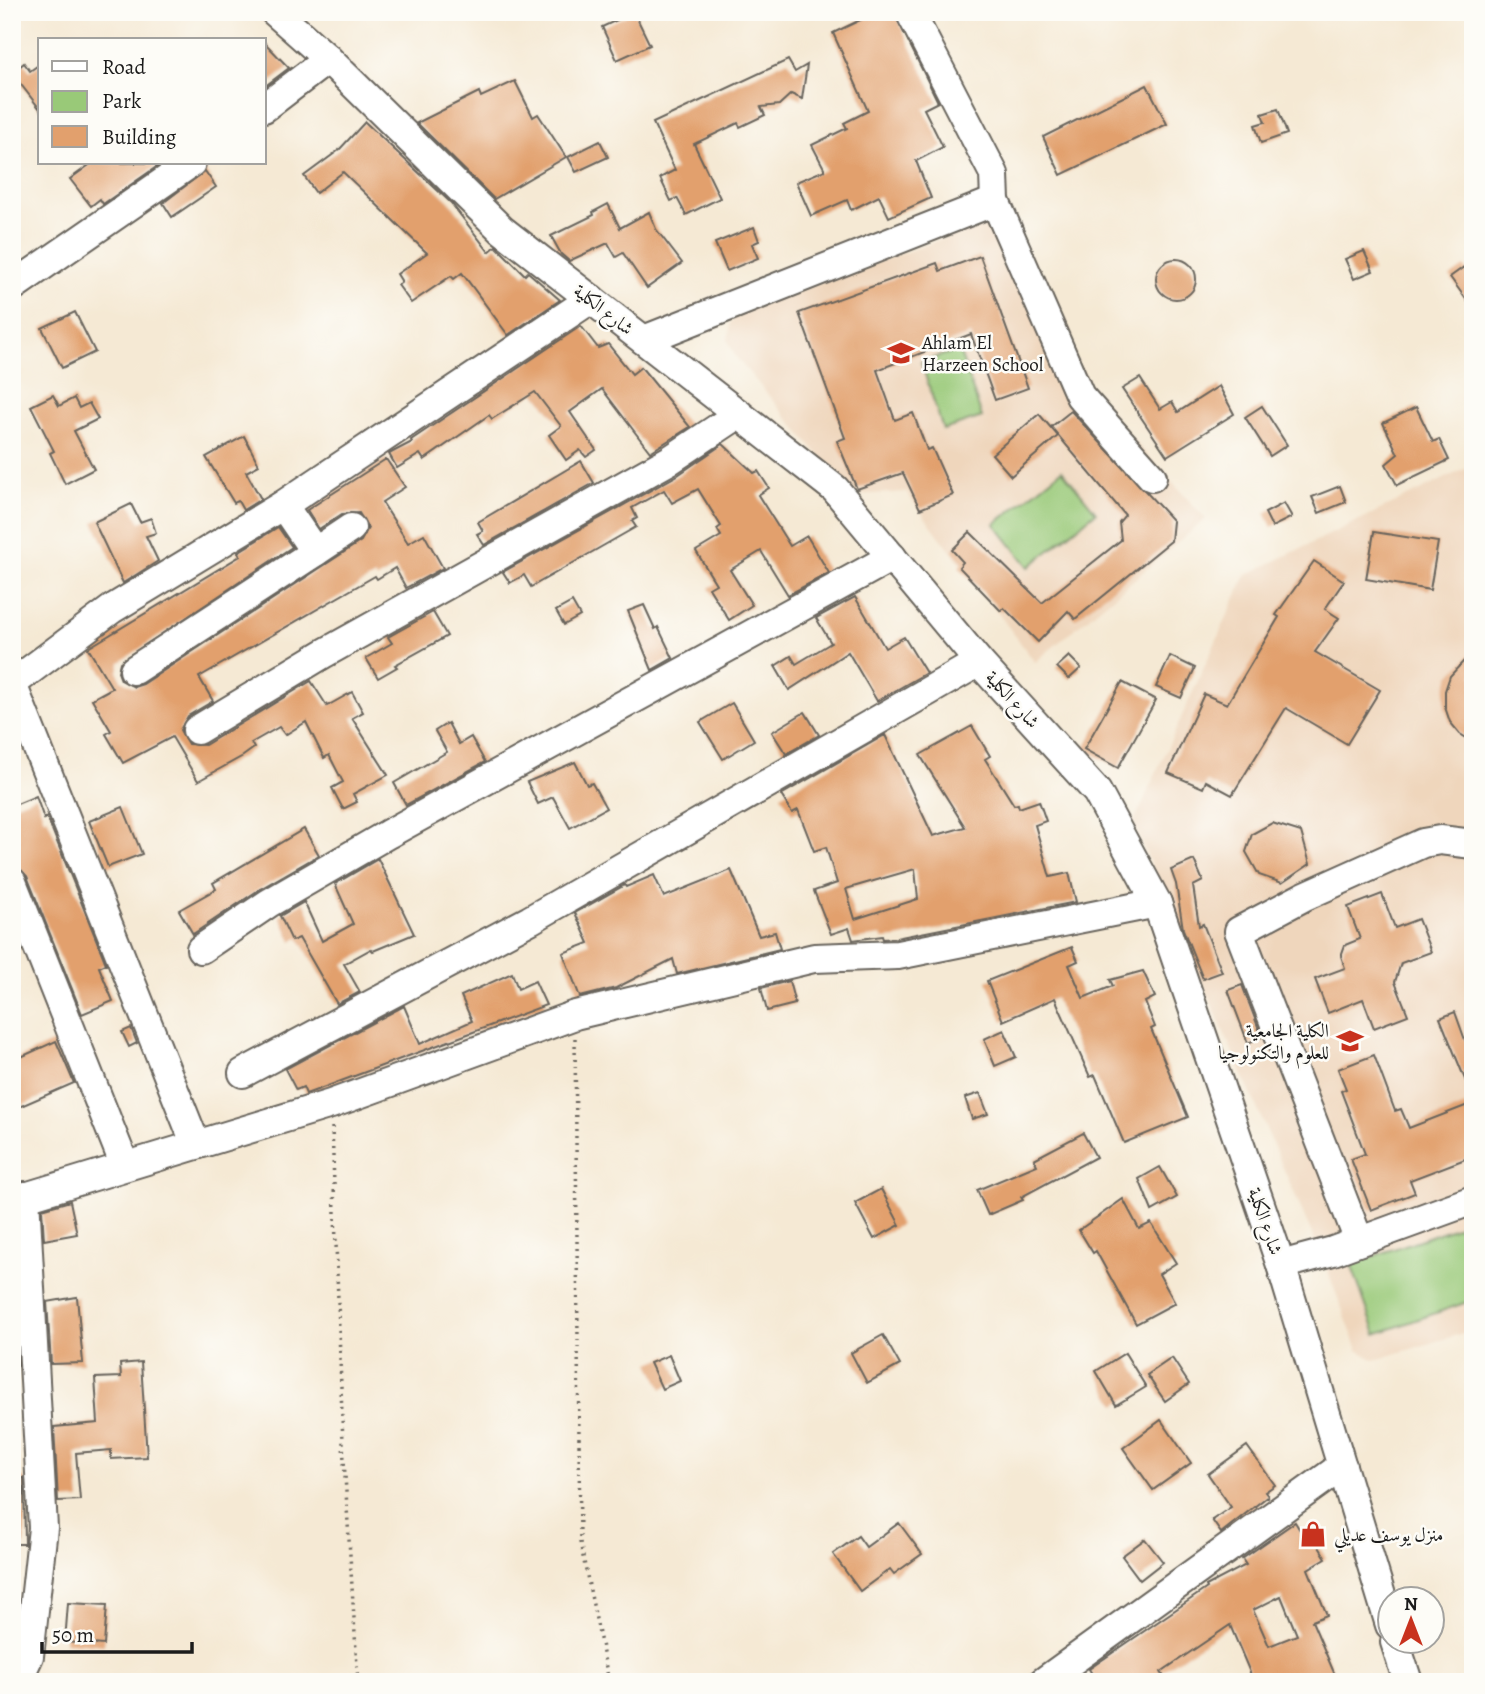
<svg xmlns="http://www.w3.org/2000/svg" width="1485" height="1694" font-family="Alegreya,Amiri,serif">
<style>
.built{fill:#efd6bc}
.green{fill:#99c978;stroke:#5a724a;stroke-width:2}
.building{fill:#e2a06d;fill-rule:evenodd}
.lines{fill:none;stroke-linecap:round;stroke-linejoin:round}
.minor-casing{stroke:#68645c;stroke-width:32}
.path{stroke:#68645c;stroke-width:3.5;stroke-dasharray:2 5;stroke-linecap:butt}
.minor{stroke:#fff;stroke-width:28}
.labels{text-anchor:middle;stroke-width:5;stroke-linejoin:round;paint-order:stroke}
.street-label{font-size:19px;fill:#1c1c1c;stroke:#fdfcf7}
.poi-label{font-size:19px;fill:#1c1c1c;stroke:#fdfcf7;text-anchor:start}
</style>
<rect width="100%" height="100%" fill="#fdfcf7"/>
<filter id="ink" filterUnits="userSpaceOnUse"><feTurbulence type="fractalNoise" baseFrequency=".0143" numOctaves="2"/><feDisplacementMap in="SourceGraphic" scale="14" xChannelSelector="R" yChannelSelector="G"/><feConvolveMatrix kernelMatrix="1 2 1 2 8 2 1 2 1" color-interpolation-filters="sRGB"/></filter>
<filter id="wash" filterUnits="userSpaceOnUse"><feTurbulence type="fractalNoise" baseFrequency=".00686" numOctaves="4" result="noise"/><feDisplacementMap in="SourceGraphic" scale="28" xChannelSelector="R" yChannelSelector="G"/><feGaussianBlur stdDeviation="1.57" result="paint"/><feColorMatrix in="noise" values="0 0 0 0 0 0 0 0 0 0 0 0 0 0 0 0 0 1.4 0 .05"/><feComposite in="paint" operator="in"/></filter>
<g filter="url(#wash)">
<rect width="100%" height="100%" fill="#f5e9d4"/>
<!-- built -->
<g class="built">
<polygon points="1009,215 1075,377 1206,519 1035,662 906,492 853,495 735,356 728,341 731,322 742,311"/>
<polygon points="1473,465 1473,1330 1375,1360 1358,1350 1323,1259 1133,824 1246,575"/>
</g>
<!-- green -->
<g class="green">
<polygon points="959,350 982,417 943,430 921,362"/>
<polygon points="1062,470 1096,512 1029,567 995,524"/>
<polygon points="1473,1221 1473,1300 1376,1334 1351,1264"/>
</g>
<g id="blocks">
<!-- building -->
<g class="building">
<polygon points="634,12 650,45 617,60 602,27"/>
<polygon points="877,12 894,12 938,102 924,109 943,147 916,161 931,198 889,217 879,196 851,210 847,200 811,216 796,182 825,170 812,145 847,128 844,123 868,111 833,33"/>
<polygon points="264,42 289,68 264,87"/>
<polygon points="788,60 795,72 807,65 802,99 791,94 779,105 761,107 765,115 740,127 738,123 694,144 720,198 686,215 677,198 671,201 660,178 675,170 653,123"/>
<polygon points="24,63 30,71 40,64 40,109 12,73"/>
<polygon points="515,81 533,117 538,114 566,157 494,199 417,123 479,92 481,97"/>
<polygon points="1147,85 1167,124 1061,175 1043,137"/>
<polygon points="1278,109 1287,134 1261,143 1255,125 1265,122 1262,114"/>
<polygon points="365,122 451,203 489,252 496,246 525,275 528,272 560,300 508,335 462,273 454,279 451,276 411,303 398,285 402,282 397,274 427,253 343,172 316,193 304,176 339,150"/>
<polygon points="600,141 608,157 576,172 568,157"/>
<polygon points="92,163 162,163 103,204 100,199 91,206 70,179"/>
<polygon points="205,171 216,187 172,217 163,203"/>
<polygon points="608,204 620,228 649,212 656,229 682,263 647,288 623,253 616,257 608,243 569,261 561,254 551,236 594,215 593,212"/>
<polygon points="754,227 759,241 752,244 758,258 727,271 715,243"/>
<polygon points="1364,251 1373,271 1354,279 1345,259"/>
<polygon points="980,256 1028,388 995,400 971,334 877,370 895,420 913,413 927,450 932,448 953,495 920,509 903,473 857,489 837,441 845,438 799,313 937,263 940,271"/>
<circle cx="1176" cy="279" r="20"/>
<polygon points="1464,267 1473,279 1473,309 1450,277"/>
<polygon points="75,312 95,352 62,368 42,328"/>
<polygon points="581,326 598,348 608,344 632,374 641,367 690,427 650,452 602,389 570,412 596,450 586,457 580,450 566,460 549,435 561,426 535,392 492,419 489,415 424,460 420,454 397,468 389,454 412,442 411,440"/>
<polygon points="1140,378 1160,409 1172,402 1178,412 1219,386 1234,414 1167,456 1122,389"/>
<polygon points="53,395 59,406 74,398 79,408 89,403 98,419 74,431 94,469 65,484 50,453 54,451 31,406"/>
<polygon points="1262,406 1287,445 1270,456 1245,417"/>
<polygon points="1416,407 1433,442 1439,439 1449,460 1397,485 1386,464 1398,454 1383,423"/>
<polygon points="1071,411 1173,521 1171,541 1075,619 1068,611 1038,642 1004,608 1001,611 959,567 963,562 952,550 970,532 1042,603 1121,540 1119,522 1125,515 1051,427"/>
<polygon points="1039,414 1058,436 1011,476 992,454"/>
<polygon points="244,436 259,465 246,472 261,499 243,510 238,501 234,503 206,457"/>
<polygon points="723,444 754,473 758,471 769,488 758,495 790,546 807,536 829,573 788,595 761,551 730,570 752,605 729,620 709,588 716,584 696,551 721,536 717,529 721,526 698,489 672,503 664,490 632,508 637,518 632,521 636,527 531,587 524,575 510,583 503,572 678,475"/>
<polygon points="386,459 405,487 382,502 408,543 424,534 443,568 406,588 395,568 377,579 375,576 199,677 213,701 188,716 180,730 188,744 205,745 311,681 327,706 352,692 363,712 352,718 388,775 353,794 357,802 343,809 332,788 343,782 329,755 324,758 306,722 285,735 279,727 251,743 254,748 243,756 198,781 172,737 123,763 106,734 111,731 92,699 112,688 88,648 240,556 238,552 278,527 292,547 120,662 118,672 121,680 134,687 143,684 361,541 368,528 359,513 342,514 319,529 307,510"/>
<polygon points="581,461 594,483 484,545 477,534 483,531 478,522"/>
<polygon points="1340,486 1346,502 1319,513 1312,497"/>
<polygon points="1284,503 1292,517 1272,527 1265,513"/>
<polygon points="131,504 140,522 151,518 156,533 146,536 158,561 123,583 94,522"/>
<polygon points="1374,532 1438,542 1430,590 1366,579"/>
<polygon points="1314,561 1344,581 1325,609 1339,618 1315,652 1380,690 1347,744 1286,708 1232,795 1206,781 1203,788 1168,773 1204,694 1227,704 1279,617 1276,615"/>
<polygon points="855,597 885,648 904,637 926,673 877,701 848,652 789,690 775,666 791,656 796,664 831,643 816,618"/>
<polygon points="572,602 580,616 564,625 556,611"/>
<polygon points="644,605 655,629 658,627 673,658 652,670 628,611"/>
<polygon points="433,612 447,636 395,665 397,667 378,678 366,658 392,643 388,637"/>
<polygon points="1473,651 1473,742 1460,734 1450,722 1445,707 1445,691 1450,676"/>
<polygon points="1069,656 1081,668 1069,679 1057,667"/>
<polygon points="1170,656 1195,668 1181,698 1156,687"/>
<polygon points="1122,682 1156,700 1118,768 1084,749"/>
<polygon points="732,703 754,740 723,759 700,722"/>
<polygon points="805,712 819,735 786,754 772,732"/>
<polygon points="448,723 459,744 471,737 485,762 406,805 394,783 447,752 435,731"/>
<path d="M972 726 990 756 985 759 1014 805 1018 804 1019 808 1039 801 1046 821 1035 825 1050 877 1069 873 1076 902 896 938 883 939 882 936 853 940 849 928 831 934 814 891 837 883 826 847 814 851 798 810 792 813 781 795 885 735 933 836 965 827 920 755ZM915 869 918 899 855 919 846 889Z"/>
<polygon points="575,762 587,785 592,783 606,808 570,828 553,797 538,804 527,782"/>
<polygon points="36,796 44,819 47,817 106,964 99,967 113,1001 82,1014 27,876 16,866 12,857 12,806"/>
<polygon points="123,807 142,854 108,867 89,821"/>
<polygon points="1272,823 1301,832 1310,864 1282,883 1259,875 1246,852 1252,834"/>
<polygon points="304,829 319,855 260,889 193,934 179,910 216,889 213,883"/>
<polygon points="378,859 414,934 373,951 371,949 344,964 360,992 337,1004 299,938 292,941 280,916 304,902 322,941 353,924 335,884"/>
<polygon points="1194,860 1203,881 1193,886 1199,926 1203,924 1222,972 1203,979 1183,929 1176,884 1171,870"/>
<polygon points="731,870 759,936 775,932 780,949 677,974 673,959 616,988 580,997 563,953 589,943 575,913 625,885 626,887 654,875 664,897"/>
<polygon points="1382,894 1395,928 1418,919 1431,952 1401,963 1395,982 1408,1015 1374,1028 1363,999 1328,1013 1315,979 1345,968 1341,956 1345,945 1360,939 1348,907"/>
<polygon points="1072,947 1078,961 1069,965 1083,998 1113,986 1110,980 1143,971 1155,997 1145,1002 1155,1027 1151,1029 1188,1117 1124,1143 1095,1075 1090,1077 1055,998 1003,1021 987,981"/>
<polygon points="512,973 518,989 535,981 546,1005 306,1094 303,1087 296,1090 285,1069 404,1006 420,1044 472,1021 461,996"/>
<polygon points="789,981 795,1004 767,1011 761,988"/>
<polygon points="1242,985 1262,1037 1248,1043 1228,990"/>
<polygon points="1455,1012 1465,1040 1473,1037 1473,1099 1440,1018"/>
<polygon points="131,1028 137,1043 129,1047 122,1032"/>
<polygon points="1004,1030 1016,1057 995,1066 984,1039"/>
<polygon points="56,1041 74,1083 12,1110 12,1061"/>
<polygon points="1374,1055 1395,1111 1401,1109 1409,1128 1473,1103 1473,1156 1410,1180 1415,1193 1371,1210 1351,1159 1365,1154 1341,1091 1346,1089 1338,1069"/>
<polygon points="980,1093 988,1114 972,1119 965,1098"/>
<polygon points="1083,1133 1096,1157 1021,1197 1023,1200 988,1215 977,1190 1037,1165 1034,1159"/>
<polygon points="1160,1167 1177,1197 1152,1211 1139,1179"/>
<polygon points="881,1189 900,1225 874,1239 855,1203"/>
<polygon points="1123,1199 1139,1229 1151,1223 1176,1263 1159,1274 1175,1303 1136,1324 1096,1251 1093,1253 1079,1230"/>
<polygon points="70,1201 77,1234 44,1240 42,1209"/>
<polygon points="77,1297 83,1363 51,1364 47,1302"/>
<polygon points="12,1305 14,1305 18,1366 12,1366"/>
<polygon points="883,1335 900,1365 867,1383 851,1353"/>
<polygon points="1125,1353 1146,1387 1116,1405 1096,1371"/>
<polygon points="669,1355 680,1381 662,1389 650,1363"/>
<polygon points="1172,1358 1189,1384 1165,1401 1147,1375"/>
<polygon points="141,1362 147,1457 111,1459 111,1450 76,1453 80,1500 58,1501 54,1427 98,1423 95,1378 121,1377 120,1364"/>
<polygon points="1161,1420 1191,1463 1153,1490 1123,1448"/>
<polygon points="1247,1446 1275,1485 1265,1492 1268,1496 1221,1533 1212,1520 1231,1507 1208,1474"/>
<polygon points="12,1478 24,1478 25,1544 16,1544"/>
<path d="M1295 1522 1309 1545 1316 1542 1326 1558 1308 1569 1327 1615 1312 1621 1338 1682H1254L1230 1625 1161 1672 1167 1682H1097L1089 1669 1207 1588 1206 1586 1246 1565 1242 1559ZM1281 1596 1297 1635 1269 1646 1253 1610Z"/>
<polygon points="899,1523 922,1554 894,1574 890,1569 860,1591 833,1554 858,1536 866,1547"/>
<polygon points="1145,1539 1163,1562 1140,1580 1122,1556"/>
<polygon points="68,1603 107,1605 104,1645 65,1642"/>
</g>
</g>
</g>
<g filter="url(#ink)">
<use href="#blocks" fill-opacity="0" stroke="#68645c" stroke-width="2"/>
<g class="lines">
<!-- minor casing -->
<g class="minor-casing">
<g id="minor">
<polyline points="275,12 328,59 502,230 835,489 979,662 1097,792 1157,903 1281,1265 1390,1625"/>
<polyline points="910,12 994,174 995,201 1080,396 1152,477"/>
<polyline points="264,108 328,59"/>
<polyline points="12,287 191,163"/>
<polyline points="644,340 995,201"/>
<polyline points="283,505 315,552 351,528"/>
<polyline points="134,670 315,552"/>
<polyline points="13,683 112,609 283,505 591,299"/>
<polyline points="12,684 196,1145"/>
<polyline points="197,730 323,654 670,460 739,414"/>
<polyline points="12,882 125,1166"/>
<polyline points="201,949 269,903 388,834 892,557"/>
<polyline points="243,1073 530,920 979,662"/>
<polyline points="12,1201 331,1104 575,1015 814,958 898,955 1157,903"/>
<polyline points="1359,1241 1239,931 1305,896 1423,843 1440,840 1473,844"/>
<polyline points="1281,1265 1333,1251 1473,1200"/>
<polyline points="1395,1642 1408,1682"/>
<polyline points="17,1682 29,1656 43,1528 25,1196"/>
<polyline points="1043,1682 1342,1466"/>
</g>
</g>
<!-- path -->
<g class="path">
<polyline points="575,1038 580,1542 609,1682"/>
<polyline points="332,1127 343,1444 358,1682"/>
</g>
<!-- minor -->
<use href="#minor" class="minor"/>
</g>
</g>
<!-- icons -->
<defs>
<g id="school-bare" transform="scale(2.1)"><path d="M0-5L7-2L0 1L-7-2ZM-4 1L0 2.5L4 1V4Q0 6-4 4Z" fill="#c8321e" stroke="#fdfcf7" stroke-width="2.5" paint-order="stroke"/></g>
<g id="university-bare" transform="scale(2.1)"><path d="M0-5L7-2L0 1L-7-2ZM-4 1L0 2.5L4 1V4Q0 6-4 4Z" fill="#c8321e" stroke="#fdfcf7" stroke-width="2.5" paint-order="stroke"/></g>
<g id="shop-bare" transform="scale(2.1)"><path d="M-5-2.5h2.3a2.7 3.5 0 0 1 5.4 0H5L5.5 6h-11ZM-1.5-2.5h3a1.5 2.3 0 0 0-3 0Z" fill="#c8321e" stroke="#fdfcf7" stroke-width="2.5" paint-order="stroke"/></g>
</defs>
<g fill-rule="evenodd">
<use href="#school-bare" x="901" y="353"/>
<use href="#university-bare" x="1350" y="1041"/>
<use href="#shop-bare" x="1313" y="1534"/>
</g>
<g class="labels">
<!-- street labels -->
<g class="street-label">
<text transform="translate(604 309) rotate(38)" y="7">شارع الكلية</text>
<text transform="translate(1013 699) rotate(48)" y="7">شارع الكلية</text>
<text transform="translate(1266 1221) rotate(71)" y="7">شارع الكلية</text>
</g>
<!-- poi labels -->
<g class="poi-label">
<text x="922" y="349">Ahlam El<tspan x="922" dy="22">Harzeen School</tspan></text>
<text x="1329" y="1037" text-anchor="end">الكلية الجامعية<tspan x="1329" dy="22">للعلوم والتكنولوجيا</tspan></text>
<text x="1334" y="1541">منزل يوسف عديلي</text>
</g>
</g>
<!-- margin -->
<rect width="1485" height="1694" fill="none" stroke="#fdfcf7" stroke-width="42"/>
<!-- legend -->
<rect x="38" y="38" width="228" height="126" fill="#fdfcf7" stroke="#a3a29f" stroke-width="2"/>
<rect x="52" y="61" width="35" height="10" fill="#ffffff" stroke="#a3a29f" stroke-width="2"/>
<text x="102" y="74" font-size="21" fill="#1c1c1c">Road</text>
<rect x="52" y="91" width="35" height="21" fill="#99c978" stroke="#a3a29f" stroke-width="2"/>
<text x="102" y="108" font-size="21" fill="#1c1c1c">Park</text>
<rect x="52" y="126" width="35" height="21" fill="#e2a06d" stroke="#a3a29f" stroke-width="2"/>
<text x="102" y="144" font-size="21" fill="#1c1c1c">Building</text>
<!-- north arrow -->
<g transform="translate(1411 1620)"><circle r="33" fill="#fdfcf7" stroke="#a3a29f" stroke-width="2"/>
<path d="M0-5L12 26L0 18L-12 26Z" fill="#c8321e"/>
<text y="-10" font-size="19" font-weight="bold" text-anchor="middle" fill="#1c1c1c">N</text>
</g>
<!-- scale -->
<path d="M42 1642v10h150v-10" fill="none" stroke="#1c1c1c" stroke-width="3.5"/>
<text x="52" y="1642" font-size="21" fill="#1c1c1c" stroke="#fdfcf7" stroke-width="5" paint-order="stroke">50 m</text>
</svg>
